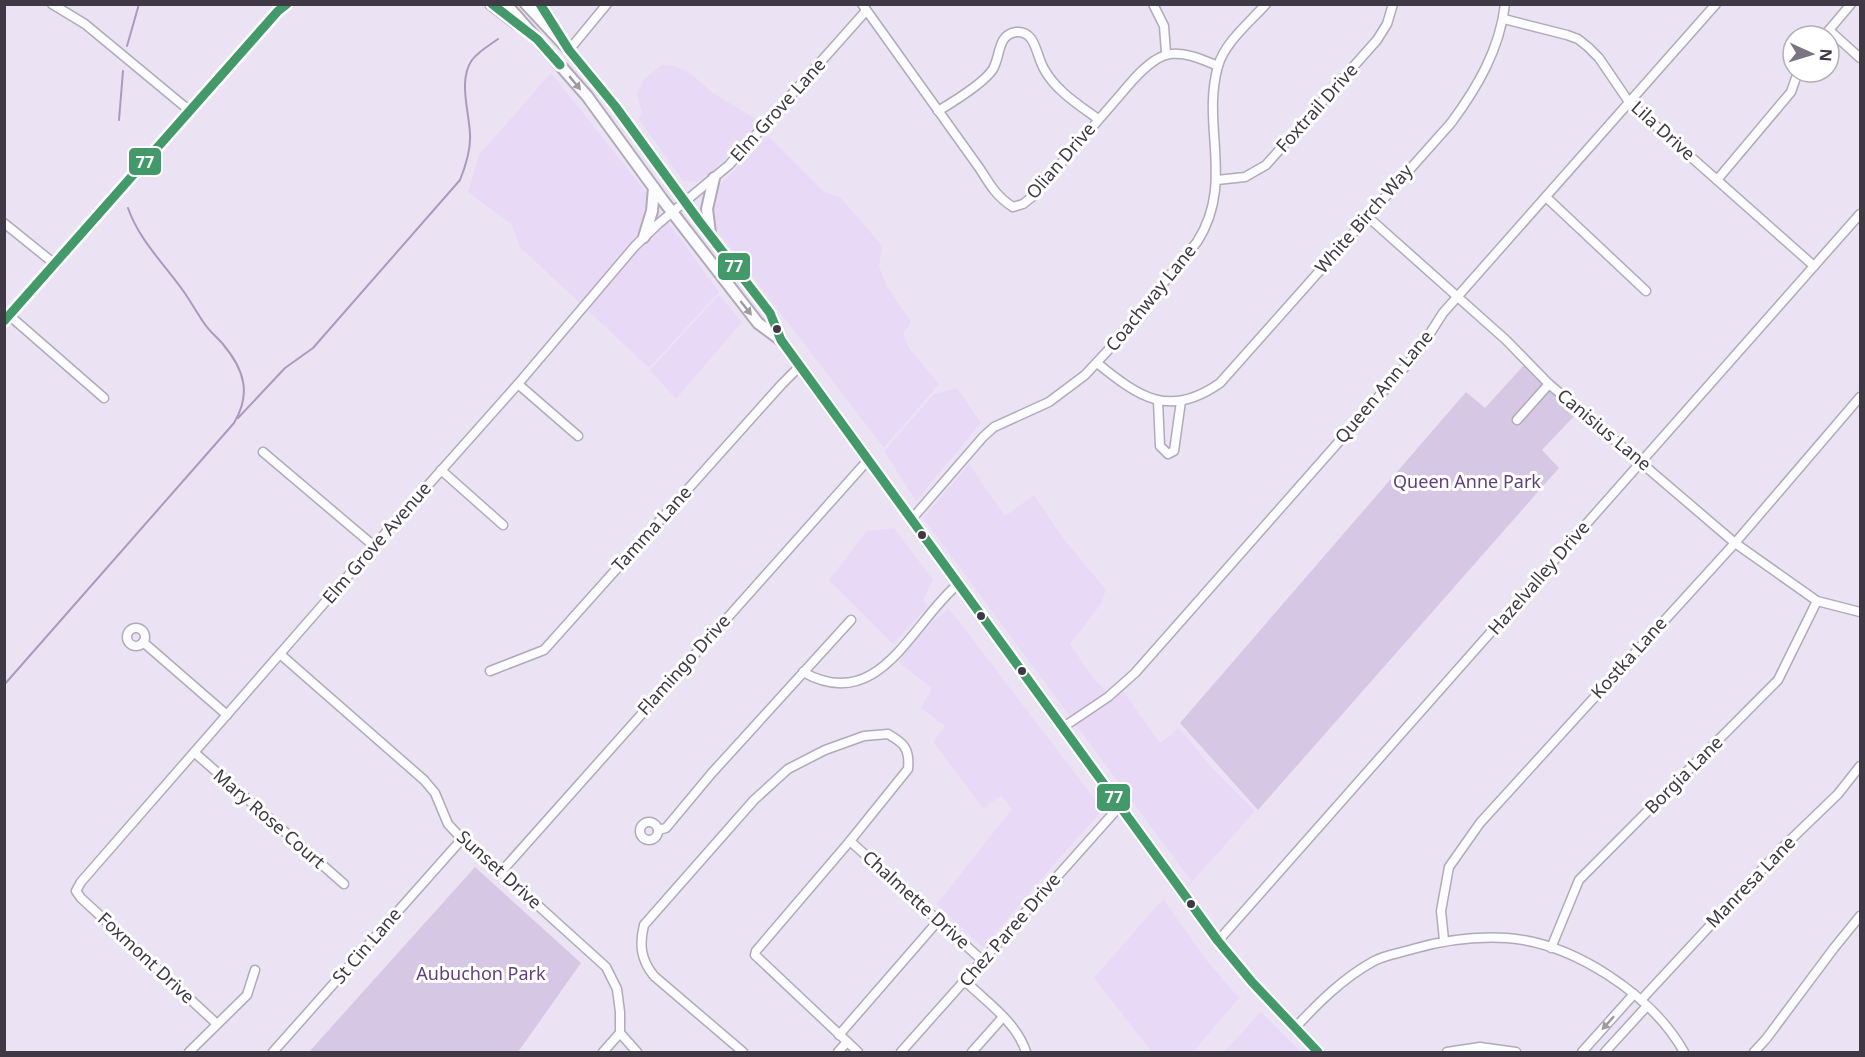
<svg xmlns="http://www.w3.org/2000/svg" width="1865" height="1057" font-family="'Noto Sans',sans-serif">
<style>
.built{fill:#e8daf7}
.green{fill:#d6c8e4}
.lines{fill:none;stroke-linecap:round;stroke-linejoin:round}
.stream{stroke:#ab9abd;stroke-width:2}
.minor-casing{stroke:#b1aab8;stroke-width:11}
.major-casing{stroke:#b1aab8;stroke-width:14}
.minor{stroke:#fcfbfd;stroke-width:8}
.major{stroke:#fcfbfd;stroke-width:10}
.bus-1-casing{stroke:#fff;stroke-width:14}
.bus-1{stroke:#44996b;stroke-width:9}
.oneway{fill:#9e9aa2}
.bus-dot{fill:#3f3946;stroke:#fff;stroke-width:2}
.labels{text-anchor:middle;stroke-width:6;stroke-linejoin:round;paint-order:stroke}
.street-label{font-size:18px;fill:#3f3946;stroke:#fff}
.park-label{font-size:18px;fill:#61407b;stroke:#fff}
.line-badge{stroke:#fff;stroke-width:2}
.badge-label{font-size:16px;text-anchor:middle;font-weight:bold;fill:#fff}
</style>
<rect width="100%" height="100%" fill="#ebe3f4"/>
<!-- built -->
<g class="built">
<polygon points="662,65 676,66 691,74 713,93 760,121 711,173 697,182 683,181 638,118 642,114 637,93 644,79"/>
<polygon points="551,73 646,192 651,202 680,238 719,292 649,368 520,247 511,224 468,192 479,155"/>
<polygon points="768,136 824,192 841,198 882,246 879,266 887,286 911,322 903,334 909,348 939,384 884,448 713,225 711,206 718,187"/>
<polygon points="719,295 742,322 676,399 650,370"/>
<polygon points="957,388 981,423 916,501 884,451 934,394"/>
<polygon points="969,464 1005,516 1034,495 1063,538 1106,590 1101,604 1070,644 1094,679 1107,692 1123,691 1160,743 1179,728 1214,770 1255,811 1192,882 923,518"/>
<polygon points="894,528 933,580 923,600 928,606 893,644 829,580 867,531"/>
<polygon points="949,608 1103,810 1056,862 983,948 937,904 1012,809 1001,796 983,808 933,742 945,726 921,708 932,688 898,662 935,619"/>
<polygon points="1163,899 1207,961 1239,998 1193,1052 1152,1052 1094,978"/>
<polygon points="1261,1012 1301,1052 1224,1052"/>
</g>
<!-- green -->
<g class="green">
<polygon points="1524,365 1578,412 1542,450 1559,468 1258,810 1180,723 1466,392 1485,408"/>
<polygon points="475,867 581,963 518,1052 309,1052"/>
</g>
<g class="lines">
<!-- stream -->
<g class="stream">
<polyline points="127,46 139,4"/>
<polyline points="119,120 123,71"/>
<path d="M238 418 285 368 313 348 460 180C466 165 471 150 470 134 469 111 458 80 472 60 479 51 490 45 498 39"/>
<path d="M4 685 234 423C252 393 244 369 222 343 216 336 209 331 204 323 197 313 191 302 184 292 165 265 139 240 128 208"/>
</g>
<!-- minor casing -->
<g class="minor-casing">
<g id="minor">
<polyline points="52,4 85,24 190,111"/>
<path d="M862 4 980 169C990 185 997 197 1013 207L1023 204 1032 197 1133 80C1164 46 1178 49 1218 66"/>
<polyline points="1153,4 1164,26 1166,53"/>
<polyline points="1504,19 1567,35 1578,39 1588,47 1599,58 1629,102 1814,266"/>
<polyline points="1829,30 1860,58"/>
<polyline points="1824,36 1851,4"/>
<polyline points="569,50 607,4"/>
<path d="M938 111C953 102 985 82 993 69 1001 55 997 35 1016 32 1036 30 1036 56 1044 69 1056 91 1079 105 1098 119"/>
<polyline points="1217,180 1245,177 1266,165 1377,40 1387,24 1393,4"/>
<polyline points="1717,180 1791,92 1798,72"/>
<polyline points="1546,197 1646,291"/>
<polyline points="1368,217 1506,340 1549,384 1735,543 1817,601 1860,612"/>
<polyline points="4,223 56,265"/>
<polyline points="10,316 104,398"/>
<polyline points="4,322 278,11 288,4"/>
<path d="M1097 363C1139 397 1169 419 1220 383L1451 123C1477 88 1500 49 1505 4"/>
<polyline points="518,384 578,436"/>
<polyline points="1158,401 1160,446 1168,454 1174,451 1181,401"/>
<polyline points="1517,420 1549,384"/>
<polyline points="263,452 374,546"/>
<polyline points="441,470 503,525"/>
<path d="M911 520 983 437 994 427 1049 402 1085 375 1112 346 1197 242C1235 183 1201 126 1218 66 1225 42 1250 22 1266 4"/>
<circle cx="136" cy="637" r="9"/>
<polyline points="143,642 227,715"/>
<polyline points="280,654 424,780 435,793 448,824 462,839 501,872 606,967 617,989 620,1012 620,1033 637,1052"/>
<polyline points="490,671 544,650 782,384 800,366"/>
<path d="M803 672C879 715 911 624 958 584"/>
<polyline points="1062,728 1108,697 1135,673 1418,352 1443,313 1716,4"/>
<polyline points="195,753 344,884"/>
<circle cx="649" cy="831" r="9"/>
<polyline points="658,830 666,828 711,774 851,620"/>
<polyline points="501,872 868,460"/>
<polyline points="1444,940 1441,911 1449,867 1480,823 1735,543 1860,397"/>
<polyline points="1218,941 1860,214"/>
<polyline points="1551,948 1579,880 1778,680 1817,601"/>
<path d="M966 982C987 1002 1017 1023 1026 1052"/>
<polyline points="1641,1000 1783,847 1838,794 1860,766"/>
<polyline points="217,1024 81,898 76,891 81,882 374,546 518,384 635,246 658,224 729,165 865,12"/>
<path d="M1294 1029C1318 1003 1343 978 1374 961 1385 955 1400 953 1413 949 1444 940 1474 936 1507 938 1574 943 1652 995 1684 1052"/>
<polyline points="839,1035 938,921"/>
<polyline points="189,1052 247,995 255,970"/>
<polyline points="273,1052 462,839"/>
<polyline points="603,1052 620,1033"/>
<path d="M743 1052 654 976C641 960 639 945 644 925L754 800 788 769 825 750 864 736 888 734C904 743 910 749 908 769L850 841"/>
<polyline points="838,1052 847,1042"/>
<polyline points="858,1052 755,955 756,951 850,841 983,961"/>
<polyline points="901,1052 1119,807"/>
<polyline points="972,1052 1003,1017"/>
<polyline points="1447,1052 1480,1047 1516,1052"/>
<polyline points="1582,1052 1634,994"/>
<polyline points="1605,1052 1647,1006"/>
<polyline points="1754,1052 1766,1039 1834,948 1860,916"/>
</g>
</g>
<!-- major casing -->
<g class="major-casing">
<g id="major">
<polyline points="491,4 517,24"/>
<polyline points="506,4 587,96 662,199 758,323 781,340"/>
<polyline points="526,4 569,50 615,106 699,221 770,313 781,340 1218,941 1252,982 1318,1052"/>
<polyline points="540,4 556,30"/>
<polyline points="710,233 707,209 714,178"/>
<polyline points="644,237 652,211 654,188"/>
</g>
</g>
<!-- minor -->
<use href="#minor" class="minor"/>
<!-- major -->
<use href="#major" class="major"/>
<!-- bus-1 casing -->
<g class="bus-1-casing">
<g id="bus-1">
<polyline points="492,4 537,39 560,65"/>
<polyline points="540,4 569,50 615,106 699,221 770,313 781,340 1218,941 1252,982 1318,1052"/>
<polyline points="4,321 278,11 287,4"/>
</g>
</g>
<!-- bus-1 -->
<use href="#bus-1" class="bus-1"/>
</g>
<!-- one-way arrows -->
<defs><path id="oneway-solid" d="M-6-.8H1V-3.2L6.5 0L1 3.2V.8H-6Z" transform="scale(1.5)"/></defs>
<g class="oneway">
<use href="#oneway-solid" transform="translate(575 83) rotate(50)"/>
<use href="#oneway-solid" transform="translate(746 308) rotate(52)"/>
<use href="#oneway-solid" transform="translate(1608 1023) rotate(132)"/>
</g>
<!-- markers -->
<g class="bus-dot">
<circle cx="777" cy="329" r="5"/>
<circle cx="922" cy="535" r="5"/>
<circle cx="981" cy="616" r="5"/>
<circle cx="1022" cy="671" r="5"/>
<circle cx="1191" cy="904" r="5"/>
</g>
<g class="labels">
<!-- street labels -->
<g class="street-label">
<text transform="translate(1317 108) rotate(-48)" y="6">Foxtrail Drive</text>
<text transform="translate(778 110) rotate(-48)" y="6">Elm Grove Lane</text>
<text transform="translate(1663 131) rotate(42)" y="6">Lila Drive</text>
<text transform="translate(1061 161) rotate(-49)" y="6">Olian Drive</text>
<text transform="translate(1364 219) rotate(-49)" y="6">White Birch Way</text>
<text transform="translate(1151 298) rotate(-51)" y="6">Coachway Lane</text>
<text transform="translate(1384 387) rotate(-50)" y="6">Queen Ann Lane</text>
<text transform="translate(1604 430) rotate(40)" y="6">Canisius Lane</text>
<text transform="translate(652 529) rotate(-48)" y="6">Tamma Lane</text>
<text transform="translate(377 543) rotate(-49)" y="6">Elm Grove Avenue</text>
<text transform="translate(1539 578) rotate(-49)" y="6">Hazelvalley Drive</text>
<text transform="translate(1629 658) rotate(-48)" y="6">Kostka Lane</text>
<text transform="translate(684 665) rotate(-48)" y="6">Flamingo Drive</text>
<text transform="translate(1684 775) rotate(-45)" y="6">Borgia Lane</text>
<text transform="translate(269 819) rotate(41)" y="6">Mary Rose Court</text>
<text transform="translate(499 870) rotate(42)" y="6">Sunset Drive</text>
<text transform="translate(1751 882) rotate(-46)" y="6">Manresa Lane</text>
<text transform="translate(916 900) rotate(42)" y="6">Chalmette Drive</text>
<text transform="translate(1010 930) rotate(-49)" y="6">Chez Paree Drive</text>
<text transform="translate(367 946) rotate(-49)" y="6">St Cin Lane</text>
<text transform="translate(146 958) rotate(43)" y="6">Foxmont Drive</text>
</g>
<!-- park labels -->
<g class="park-label">
<text x="1467" y="488">Queen Anne Park</text>
<text x="481" y="980">Aubuchon Park</text>
</g>
</g>
<g class="line-badge">
<rect x="128" y="147" width="34" height="29" rx="6" fill="#44996b"/>
<rect x="717" y="252" width="34" height="29" rx="6" fill="#44996b"/>
<rect x="1096" y="783" width="35" height="29" rx="6" fill="#44996b"/>
</g>
<g class="badge-label">
<text x="145" y="168">77</text>
<text x="734" y="272">77</text>
<text x="1114" y="803">77</text>
</g>
<!-- border -->
<rect width="1865" height="1057" fill="none" stroke="#3f3946" stroke-width="12"/>
<!-- north arrow -->
<g transform="translate(1811 54) rotate(94)"><circle r="28" fill="#ffffff" stroke="#b2b0b5" stroke-width="1.5"/>
<path d="M0-4.5L10 22L0 15L-10 22Z" fill="#7b7483"/>
<text y="-9" font-size="16" font-weight="bold" text-anchor="middle" fill="#3f3946">N</text>
</g>
</svg>
